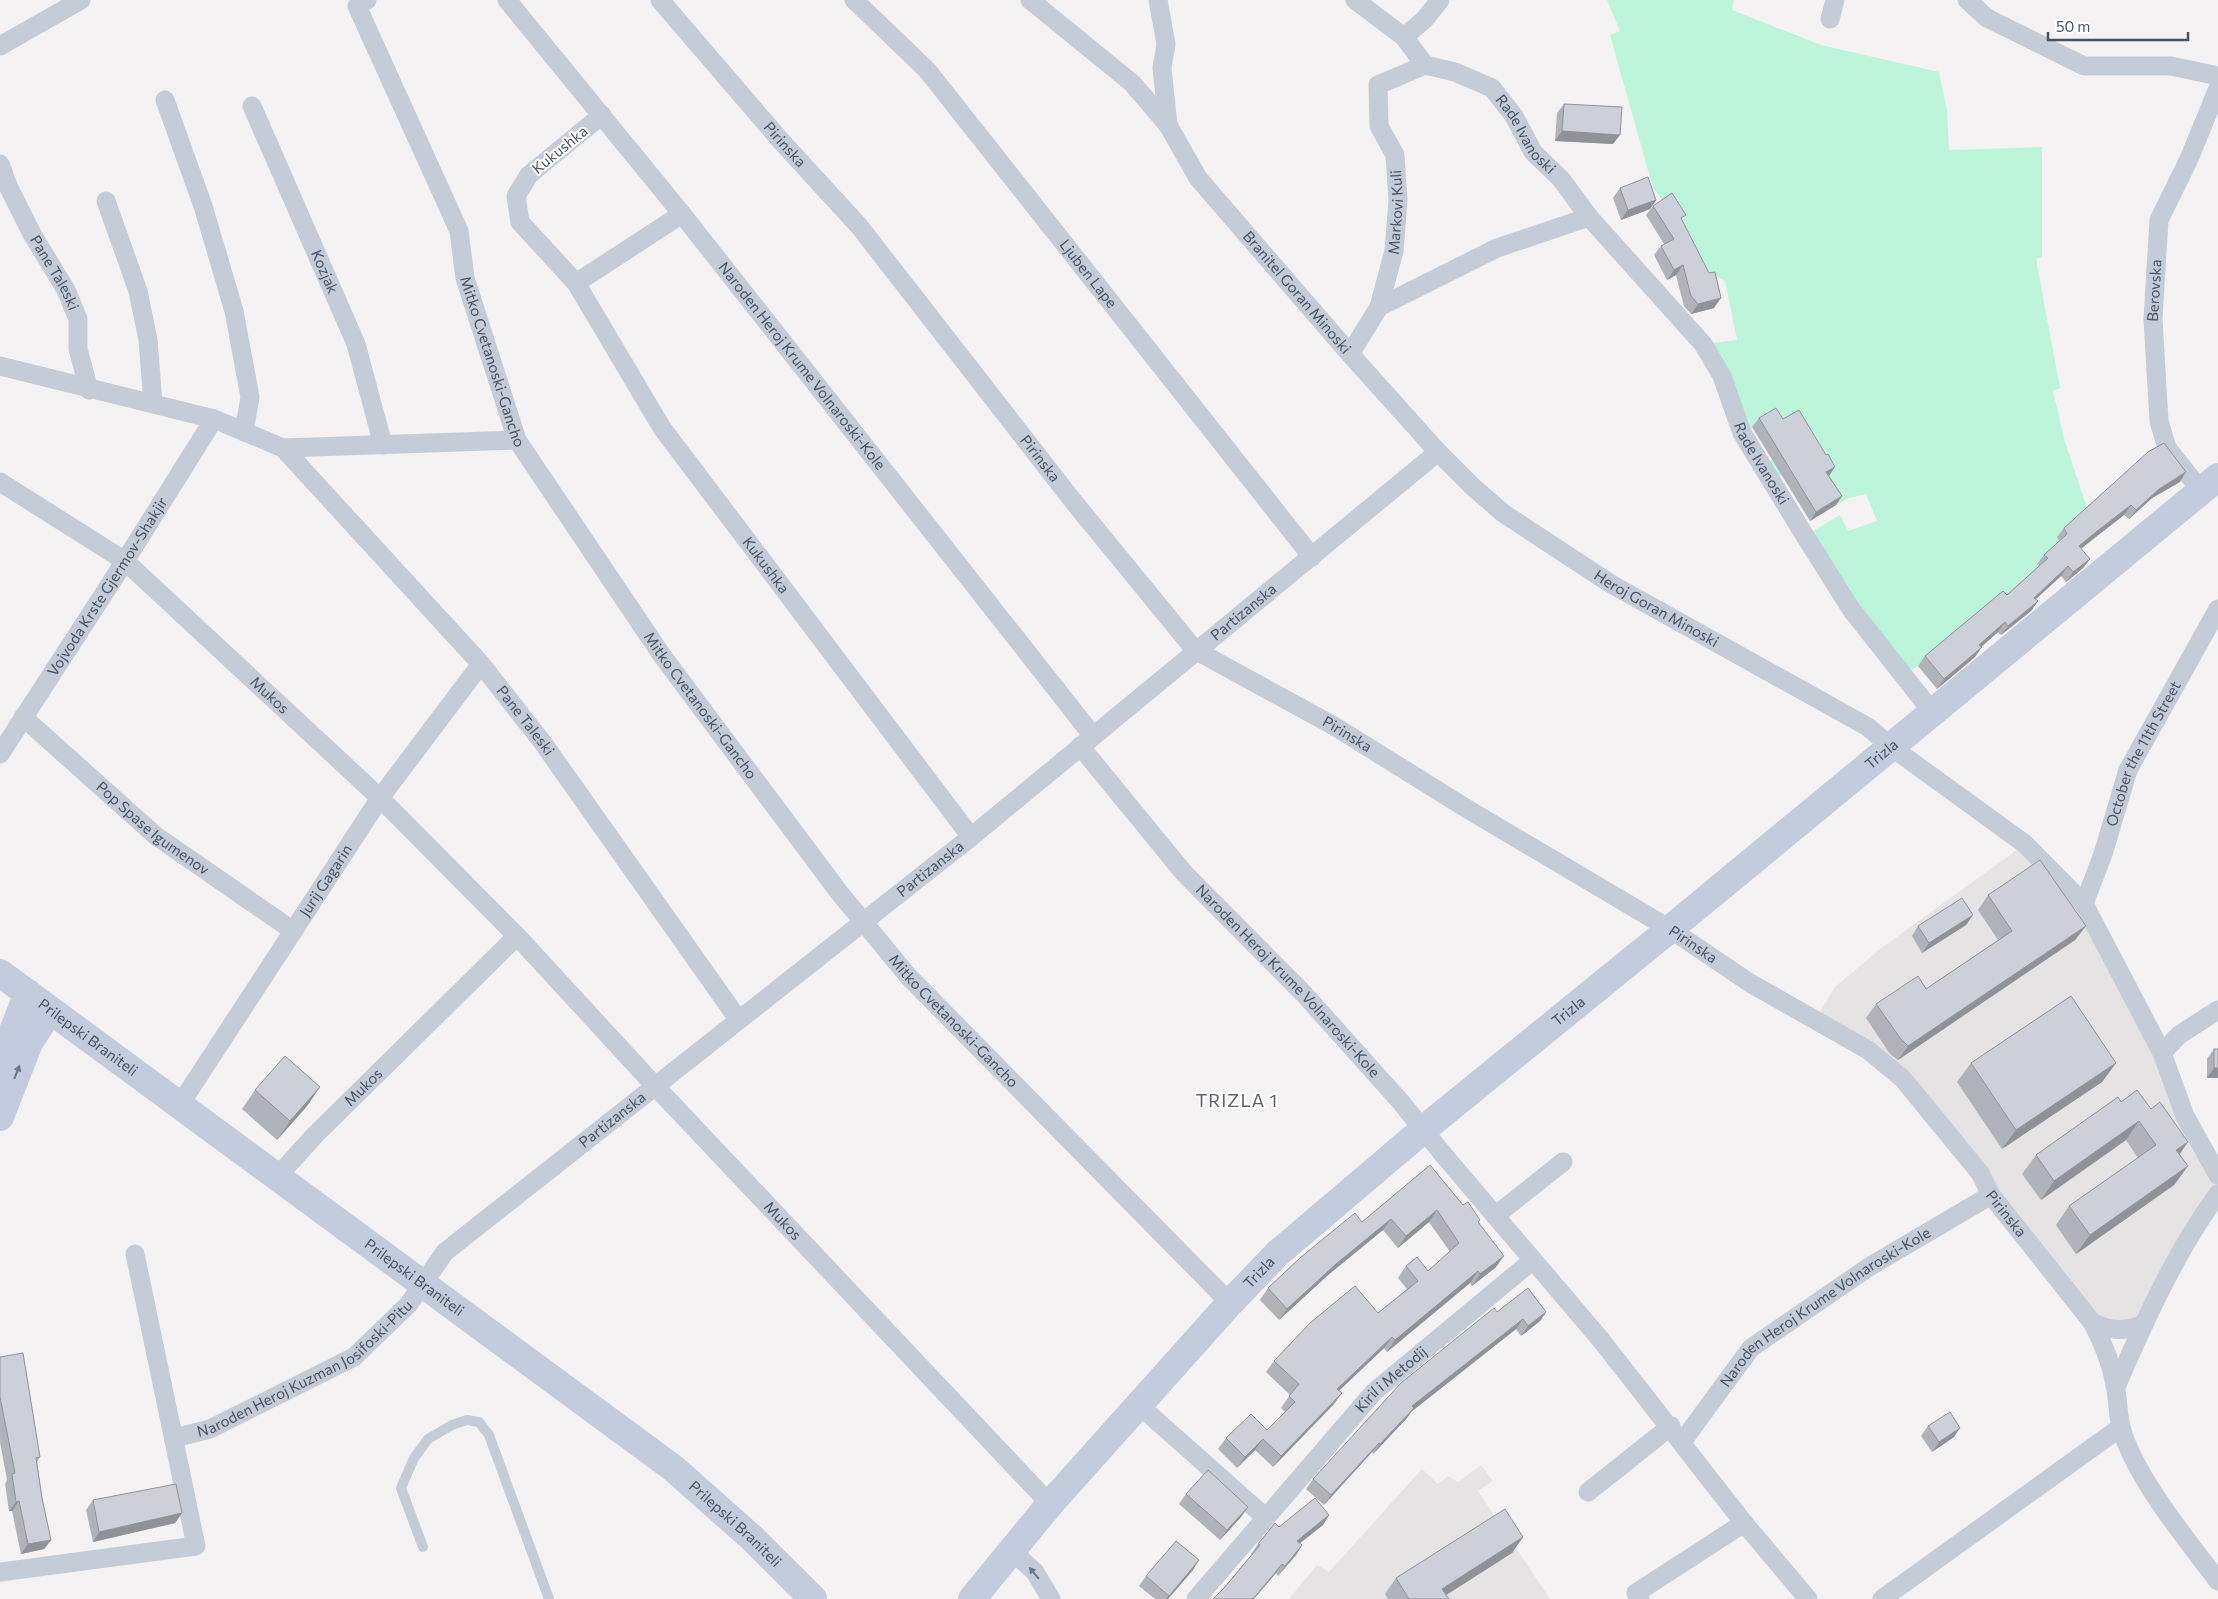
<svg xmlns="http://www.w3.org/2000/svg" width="2218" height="1599" font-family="Commissioner,sans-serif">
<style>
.education{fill:#e5e3e4}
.green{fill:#bdf5da}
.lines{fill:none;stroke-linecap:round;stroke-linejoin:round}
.lane{stroke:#c4ccd8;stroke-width:10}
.street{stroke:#c4ccd8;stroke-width:19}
.secondary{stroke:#c3ccdc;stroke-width:28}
.wall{fill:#b0b3ba}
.shaded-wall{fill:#909297}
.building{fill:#cdd0d8;stroke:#909297}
.oneway{fill:#6c7787}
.oneway2{fill:#6c7785}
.labels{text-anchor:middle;stroke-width:4;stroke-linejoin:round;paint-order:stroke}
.street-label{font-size:15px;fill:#475262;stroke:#fff}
.quarter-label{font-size:18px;letter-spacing:1px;fill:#5d6168;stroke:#fff}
</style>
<rect width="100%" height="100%" fill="#f4f2f2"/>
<!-- education -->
<g class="education">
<polygon points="2025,844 2084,904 2218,1175 2218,1194 2142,1325 2106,1328 1903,1079 1815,1020 1835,987 1880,949"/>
<polygon points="1481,1465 1493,1481 1478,1491 1550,1599 1289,1599 1317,1565 1329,1572 1422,1469 1438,1484 1448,1476 1458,1482"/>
</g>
<!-- green -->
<polygon class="green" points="1607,0 1734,0 1732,10 1821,45 1939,72 1947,110 1949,150 2042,147 2042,257 2036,259 2060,388 2053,391 2065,442 2088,511 2061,544 2037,564 2037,572 1918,666 1902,676 1805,536 1840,515 1848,531 1877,521 1866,494 1849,498 1836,505 1802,463 1778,477 1763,465 1805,441 1776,428 1770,418 1742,433 1703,344 1737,340 1725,281 1704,270 1665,203 1653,188 1610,35 1620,31"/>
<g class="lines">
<!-- lane -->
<polyline class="lane" points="423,1547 401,1488 414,1458 428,1439 452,1425 467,1420 479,1422 489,1435 549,1599"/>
<!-- street -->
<g class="street">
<path id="s1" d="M367 0 357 6 459 231 465 278 517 440 661 654 838 891 908 976 1230 1303"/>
<path id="s2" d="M507 0 682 214 1093 736"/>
<path id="s3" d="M660 0 781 141 859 226 1073 501 1195 650 1334 726 1469 810 1670 929 1750 983 1868 1050 1903 1079 1980 1173 1991 1195 2092 1322C2111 1331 2122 1332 2142 1325"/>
<path id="s4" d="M854 0 927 70 1312 557"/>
<path id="s5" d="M1030 0 1132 83 1168 125 1198 178 1350 354 1438 452 1473 487 1503 513 1611 584 1868 727 1890 746 2025 844 2084 904 2162 1053 2185 1116 2218 1175"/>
<polyline points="1158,0 1166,44 1162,68 1168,125"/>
<path id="s6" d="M1355 0 1404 37 1425 65 1455 72 1492 88 1514 116 1533 152 1561 179 1589 217 1703 344 1722 376 1742 433 1805 536 1851 609 1933 713"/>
<polyline points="1967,0 1987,18 2084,66 2171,66 2218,76"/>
<polyline points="1830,19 1835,0"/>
<polyline points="1404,37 1424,20 1440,0"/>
<polyline points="0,46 81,0"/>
<polyline points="165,100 203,206 234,311 250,397 244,432"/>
<path id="s7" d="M252 106 356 344 383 445"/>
<path id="s8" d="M602 115 529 175 516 196 520 222 576 283 662 428 971 837"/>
<path id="s9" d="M0 164 9 188 32 234 66 290 78 319V349L89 390"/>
<polyline points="106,201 138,291 148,340 153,403"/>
<polyline points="576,283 682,214"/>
<polyline points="1379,307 1497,248 1589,217"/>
<path id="s10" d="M1350 354 1379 307 1394 251 1398 200 1395 155 1379 126 1378 85 1425 65"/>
<polyline points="0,366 214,419 283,448 517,440"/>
<path id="s11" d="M283 448 481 664 543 743 738 1019"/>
<path id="s12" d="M0 482 125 561 380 798 517 936 656 1087 1050 1504"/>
<path id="s13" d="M2202 492 2167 448 2159 421 2153 319 2159 220 2189 159 2218 88"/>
<path id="s14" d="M23 717 156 836 292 930"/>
<path id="s15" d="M1080 746 1184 873 1304 994 1400 1101 1442 1153 1601 1340 1744 1523 1808 1599"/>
<path id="s16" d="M0 754 125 561 214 419"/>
<path id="s17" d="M2084 904 2103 854 2128 770 2218 609"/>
<polyline points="2162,1053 2179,1035 2218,1010"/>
<path id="s18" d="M179 1106 380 798 481 664"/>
<path id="s19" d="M276 1178 315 1135 517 936"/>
<polyline points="1495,1216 1563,1162"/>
<path d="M2092 1322C2104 1344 2112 1365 2116 1390 2118 1402 2118 1415 2121 1427 2134 1476 2187 1540 2218 1581"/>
<path d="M2116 1387C2144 1322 2176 1251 2218 1194"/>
<polyline points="1140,1406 1266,1518"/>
<path id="s20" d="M174 1438 210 1429 354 1357 408 1305 445 1252 971 837 1438 452"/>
<path id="s21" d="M1682 1442 1751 1348 1869 1267 1991 1195"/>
<polyline points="1588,1492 1671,1426"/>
<polyline points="1012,1551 1035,1572 1051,1599"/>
<polyline points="0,1572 196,1546 135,1254"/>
<path id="s22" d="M1196 1599 1374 1392 1533 1260"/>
<polyline points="1640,1599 1636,1593 1744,1523"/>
<polyline points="1882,1599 2121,1427"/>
</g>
<!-- secondary -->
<g class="secondary">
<path id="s23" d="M0 973 673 1468 752 1538 813 1599"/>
<polyline points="0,1064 28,993"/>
<polyline points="0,1117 29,1043 50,1010"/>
<path id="s24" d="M972 1599 1050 1504 1230 1303 1278 1253 1424 1129 1670 929 2218 477"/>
</g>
</g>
<!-- wall -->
<g class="wall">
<polygon points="1564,104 1613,144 1555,141 1557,113"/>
<polygon points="1620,188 1656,200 1650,209 1621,220 1613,198"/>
<polygon points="1653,206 1682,220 1714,308 1691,314 1684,306 1676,275 1667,280 1654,255 1661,246 1664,244 1646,215"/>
<polygon points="1759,418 1783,419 1829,476 1842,496 1836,505 1810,521 1752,427"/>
<polygon points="2180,482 2152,498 2129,519 2124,515 2081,549 2090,559 2083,568 2066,582 2061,576 2036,599 2038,601 2031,611 2001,635 1998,632 1981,647 1975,657 1937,689 1918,666 1925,656 2007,595 2039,566 2037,564 2044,555 2059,541 2057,537 2064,528"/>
<polygon points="1988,895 2086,926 2075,940 1898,1060 1890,1054 1866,1018 1876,1004 1926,989 1998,940 1978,910"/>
<polygon points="1973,915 1966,925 1922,953 1912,936 1918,926"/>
<polygon points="2214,1049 2218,1078 2207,1078 2207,1059"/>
<polygon points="1971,1063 2116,1063 2102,1082 2002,1149 1957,1082"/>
<polygon points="320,1087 307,1106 277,1140 242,1109 255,1090"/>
<polygon points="2121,1102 2180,1154 2188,1166 2174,1185 2076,1254 2056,1225 2069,1206 2138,1158 2126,1140 2041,1200 2022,1174 2036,1155"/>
<polygon points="1430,1165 1478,1223 1496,1267 1472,1286 1470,1283 1387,1352 1384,1348 1339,1391 1334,1404 1273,1467 1255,1450 1237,1468 1218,1449 1226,1438 1267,1430 1285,1412 1281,1408 1290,1395 1266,1372 1274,1361 1378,1313 1407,1289 1398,1278 1406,1266 1428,1271 1450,1252 1429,1222 1398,1248 1383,1230 1328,1275 1279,1320 1260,1300 1268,1288 1362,1222"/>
<polygon points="1497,1312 1546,1312 1540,1321 1521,1336 1516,1329 1411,1412 1407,1418 1373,1454 1372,1452 1324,1505 1306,1489 1313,1479"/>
<polygon points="0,1357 40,1457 37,1462 42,1498 51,1540 44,1549 21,1554 12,1511 9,1511 5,1484 7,1480 0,1442"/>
<polygon points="1928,1426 1954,1437 1932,1452 1921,1436"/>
<polygon points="1186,1494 1248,1507 1241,1517 1220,1540 1179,1504"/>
<polygon points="93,1500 182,1513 175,1523 93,1542 86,1510"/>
<polygon points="1329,1515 1323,1525 1300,1543 1302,1545 1296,1555 1278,1576 1276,1573 1224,1588 1252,1554 1251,1554 1258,1544"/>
<polygon points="1523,1537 1512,1553 1446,1595 1449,1599 1388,1599 1385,1594 1396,1578"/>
<polygon points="1193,1570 1168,1599 1155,1599 1139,1586 1146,1576"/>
</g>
<!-- shaded-wall -->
<g class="shaded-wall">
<polygon points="1562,131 1620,135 1613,144 1555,141"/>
<polygon points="1656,200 1650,209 1621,220 1628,210"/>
<polygon points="1683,265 1676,275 1667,280 1674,270"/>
<polygon points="1721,298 1714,308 1691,314 1698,304"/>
<polygon points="1835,467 1829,476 1826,472"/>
<polygon points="2186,472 2180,482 2152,498 2129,519 2136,510 2159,489"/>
<polygon points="1842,496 1836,505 1810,521 1816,512"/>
<polygon points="2131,505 2124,515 2089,542 2072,556 2079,546 2096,532"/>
<polygon points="2090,559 2083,568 2066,582 2073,572"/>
<polygon points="2068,566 2061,576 2027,607 2034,598"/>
<polygon points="2038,601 2031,611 2001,635 2008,626"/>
<polygon points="2005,622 1998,632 1973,654 1979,645"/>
<polygon points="1982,647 1975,657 1937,689 1944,679"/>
<polygon points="1973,915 1966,925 1922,953 1929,943"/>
<polygon points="2086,926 2075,940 1898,1060 1908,1046"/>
<polygon points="2116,1063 2102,1082 2002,1149 2016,1130"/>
<polygon points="2214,1068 2218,1068 2218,1078 2207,1078"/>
<polygon points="320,1087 307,1106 277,1140 290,1121"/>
<polygon points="2139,1121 2126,1140 2041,1200 2054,1181"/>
<polygon points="2188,1142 2175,1161 2176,1150"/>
<polygon points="2188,1166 2174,1185 2076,1254 2090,1235"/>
<polygon points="1437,1210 1429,1222 1398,1248 1406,1236"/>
<polygon points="1391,1219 1383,1230 1328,1275 1279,1320 1287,1309 1336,1264"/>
<polygon points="1504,1256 1496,1267 1472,1286 1480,1274"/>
<polygon points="1478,1271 1470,1283 1387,1352 1395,1340"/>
<polygon points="1546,1312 1540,1321 1521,1336 1528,1326"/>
<polygon points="1523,1319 1516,1329 1411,1412 1407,1418 1373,1454 1380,1444 1412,1406"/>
<polygon points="1392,1337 1384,1348 1329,1400 1337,1389"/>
<polygon points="1342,1393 1334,1404 1273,1467 1281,1456"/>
<polygon points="1960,1428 1954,1437 1932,1452 1939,1442"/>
<polygon points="1263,1439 1255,1450 1237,1468 1245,1457"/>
<polygon points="1379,1443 1372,1452 1324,1505 1331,1495"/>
<polygon points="19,1501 12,1511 9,1511 16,1502"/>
<polygon points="1248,1507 1241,1517 1220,1540 1227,1530"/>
<polygon points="182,1513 175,1523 93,1542 99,1532"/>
<polygon points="1329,1515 1323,1525 1290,1551 1297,1541"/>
<polygon points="1523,1537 1512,1553 1440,1599 1442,1589"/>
<polygon points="51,1540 44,1549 21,1554 28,1544"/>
<polygon points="1302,1545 1296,1555 1278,1576 1285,1566"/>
<polygon points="1199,1560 1193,1570 1168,1599 1166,1599"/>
<polygon points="1282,1564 1276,1573 1254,1599 1253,1599"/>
</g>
<!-- building -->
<g class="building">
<polygon points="1564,104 1622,107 1620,135 1562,131"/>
<polygon points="1648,177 1656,200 1628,210 1620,188"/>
<polygon points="1672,193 1686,215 1681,218 1709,273 1715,272 1721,298 1698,304 1691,296 1683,265 1674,270 1661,246 1674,239 1653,206"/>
<polygon points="1776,408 1783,419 1799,410 1826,455 1828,454 1835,467 1826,472 1842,496 1816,512 1759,418"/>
<polygon points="2164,443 2186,472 2159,489 2136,510 2131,505 2096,532 2079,546 2090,559 2073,572 2068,566 2034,598 2038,601 2008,626 2005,622 1979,645 1982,647 1944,679 1925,656 2003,591 2007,595 2048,558 2044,555 2067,534 2064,528 2148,452"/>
<polygon points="2040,860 2086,926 1908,1046 1901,1039 1876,1004 1918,976 1926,989 2012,931 1988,895"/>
<polygon points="1962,898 1973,915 1929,943 1918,926"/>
<polygon points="2071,996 2116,1063 2016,1130 1971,1063"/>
<rect x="2214" y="1049" width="4" height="19"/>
<polygon points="285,1056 320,1087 290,1121 255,1090"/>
<polygon points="2137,1090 2151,1109 2160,1102 2188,1142 2176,1150 2188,1166 2090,1235 2069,1206 2156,1145 2139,1121 2054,1181 2036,1155 2118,1097 2121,1102"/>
<polygon points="1430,1165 1463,1205 1468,1202 1480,1220 1478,1222 1504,1256 1480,1274 1478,1271 1395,1340 1392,1337 1337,1389 1342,1393 1281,1456 1263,1439 1245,1457 1226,1438 1251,1414 1267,1430 1295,1402 1289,1396 1299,1384 1274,1361 1310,1323 1355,1286 1378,1313 1418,1281 1406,1266 1417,1257 1428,1271 1459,1243 1437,1210 1406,1236 1391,1219 1336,1264 1287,1309 1268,1288 1301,1257 1355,1213 1362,1222"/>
<polygon points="1528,1288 1546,1312 1528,1326 1523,1319 1412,1406 1414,1408 1380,1444 1379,1443 1331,1495 1313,1479 1401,1383 1494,1308 1497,1312"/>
<polygon points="23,1353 40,1457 36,1458 42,1498 51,1540 28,1544 19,1501 16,1502 12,1474 15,1473 0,1397 0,1357"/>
<polygon points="1950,1412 1960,1428 1939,1442 1928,1426"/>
<polygon points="1208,1470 1248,1507 1227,1530 1186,1494"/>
<polygon points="176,1484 182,1513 99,1532 93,1500"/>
<polygon points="1315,1498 1329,1515 1297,1541 1302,1545 1285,1566 1282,1564 1253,1599 1213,1599 1224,1588 1260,1545 1258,1544 1275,1523 1279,1527"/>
<polygon points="1505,1509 1523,1537 1442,1589 1449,1599 1409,1599 1396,1578"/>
<polygon points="1176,1541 1199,1560 1169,1596 1146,1576"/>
</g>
<!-- one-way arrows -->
<defs><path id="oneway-solid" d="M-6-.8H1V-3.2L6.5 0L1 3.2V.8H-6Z" transform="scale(1.25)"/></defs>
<use class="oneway" href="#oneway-solid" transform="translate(17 1072) rotate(-68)"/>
<use class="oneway2" href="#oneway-solid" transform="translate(1034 1573) rotate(-130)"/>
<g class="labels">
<!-- street labels -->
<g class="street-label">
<text dy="5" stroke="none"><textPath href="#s6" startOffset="225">Rade Ivanoski</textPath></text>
<text dy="5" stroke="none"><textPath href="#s3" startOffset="191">Pirinska</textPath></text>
<text transform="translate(560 150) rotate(-39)" y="5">Kukushka</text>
<text dy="5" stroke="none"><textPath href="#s10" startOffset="152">Markovi Kuli</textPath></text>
<text dy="5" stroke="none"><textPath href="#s7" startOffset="181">Kozjak</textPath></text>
<text dy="5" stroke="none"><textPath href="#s4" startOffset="361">Ljuben Lape</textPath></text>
<text dy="5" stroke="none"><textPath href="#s9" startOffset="122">Pane Taleski</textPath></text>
<text dy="5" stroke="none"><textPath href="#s13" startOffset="215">Berovska</textPath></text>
<text dy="5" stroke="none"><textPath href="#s5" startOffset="399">Branitel Goran Minoski</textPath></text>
<text dy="5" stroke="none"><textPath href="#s1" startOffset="394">Mitko Cvetanoski-Gancho</textPath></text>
<text dy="5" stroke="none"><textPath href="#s2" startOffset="470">Naroden Heroj Krume Volnaroski-Kole</textPath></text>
<text dy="5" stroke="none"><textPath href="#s3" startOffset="596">Pirinska</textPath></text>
<text dy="5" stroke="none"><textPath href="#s6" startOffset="634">Rade Ivanoski</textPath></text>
<text dy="5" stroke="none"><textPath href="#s8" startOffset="569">Kukushka</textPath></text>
<text dy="5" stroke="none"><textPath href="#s16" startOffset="199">Vojvoda Krste Gjermov-Shakjir</textPath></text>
<text dy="5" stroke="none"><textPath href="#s5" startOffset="882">Heroj Goran Minoski</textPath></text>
<text dy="5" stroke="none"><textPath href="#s20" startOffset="1361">Partizanska</textPath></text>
<text dy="5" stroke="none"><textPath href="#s12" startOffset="345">Mukos</textPath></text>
<text dy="5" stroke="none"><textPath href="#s1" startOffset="799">Mitko Cvetanoski-Gancho</textPath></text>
<text dy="5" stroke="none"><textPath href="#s11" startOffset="365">Pane Taleski</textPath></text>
<text dy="5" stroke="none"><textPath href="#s3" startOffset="1016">Pirinska</textPath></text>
<text dy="5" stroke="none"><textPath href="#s24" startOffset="1245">Trizla</textPath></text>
<text dy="5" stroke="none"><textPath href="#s17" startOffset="162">October the 11th Street</textPath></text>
<text dy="5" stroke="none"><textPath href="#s14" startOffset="171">Pop Spase Igumenov</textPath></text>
<text dy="5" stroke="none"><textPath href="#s20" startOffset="956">Partizanska</textPath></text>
<text dy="5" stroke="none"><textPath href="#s18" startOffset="269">Jurij Gagarin</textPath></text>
<text dy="5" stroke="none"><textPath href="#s3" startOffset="1421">Pirinska</textPath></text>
<text dy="5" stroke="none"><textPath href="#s15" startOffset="314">Naroden Heroj Krume Volnaroski-Kole</textPath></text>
<text dy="5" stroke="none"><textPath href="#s24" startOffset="840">Trizla</textPath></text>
<text dy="5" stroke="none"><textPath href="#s1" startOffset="1204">Mitko Cvetanoski-Gancho</textPath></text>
<text dy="5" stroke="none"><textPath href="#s23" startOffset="109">Prilepski Braniteli</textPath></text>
<text dy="5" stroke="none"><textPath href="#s19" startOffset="126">Mukos</textPath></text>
<text dy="5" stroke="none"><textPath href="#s20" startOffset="551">Partizanska</textPath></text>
<text dy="5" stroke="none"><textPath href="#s3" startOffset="1841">Pirinska</textPath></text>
<text dy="5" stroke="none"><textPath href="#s12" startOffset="1080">Mukos</textPath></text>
<text dy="5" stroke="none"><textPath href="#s24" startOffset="435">Trizla</textPath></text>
<text dy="5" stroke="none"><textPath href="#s23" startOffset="514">Prilepski Braniteli</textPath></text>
<text dy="5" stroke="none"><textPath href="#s21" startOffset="200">Naroden Heroj Krume Volnaroski-Kole</textPath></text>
<text dy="5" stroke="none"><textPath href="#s20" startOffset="150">Naroden Heroj Kuzman Josifoski-Pitu</textPath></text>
<text dy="5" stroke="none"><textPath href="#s22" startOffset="294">Kiril i Metodij</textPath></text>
<text dy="5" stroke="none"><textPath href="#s23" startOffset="919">Prilepski Braniteli</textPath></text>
</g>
<!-- quarter labels -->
<g class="quarter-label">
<text x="1237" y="1107">TRIZLA 1</text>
</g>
</g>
<!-- scale -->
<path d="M2048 32v8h140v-8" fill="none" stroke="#475262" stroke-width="2.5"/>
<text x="2056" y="32" font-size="15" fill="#475262" stroke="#ffffff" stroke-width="4" paint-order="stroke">50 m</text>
</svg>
